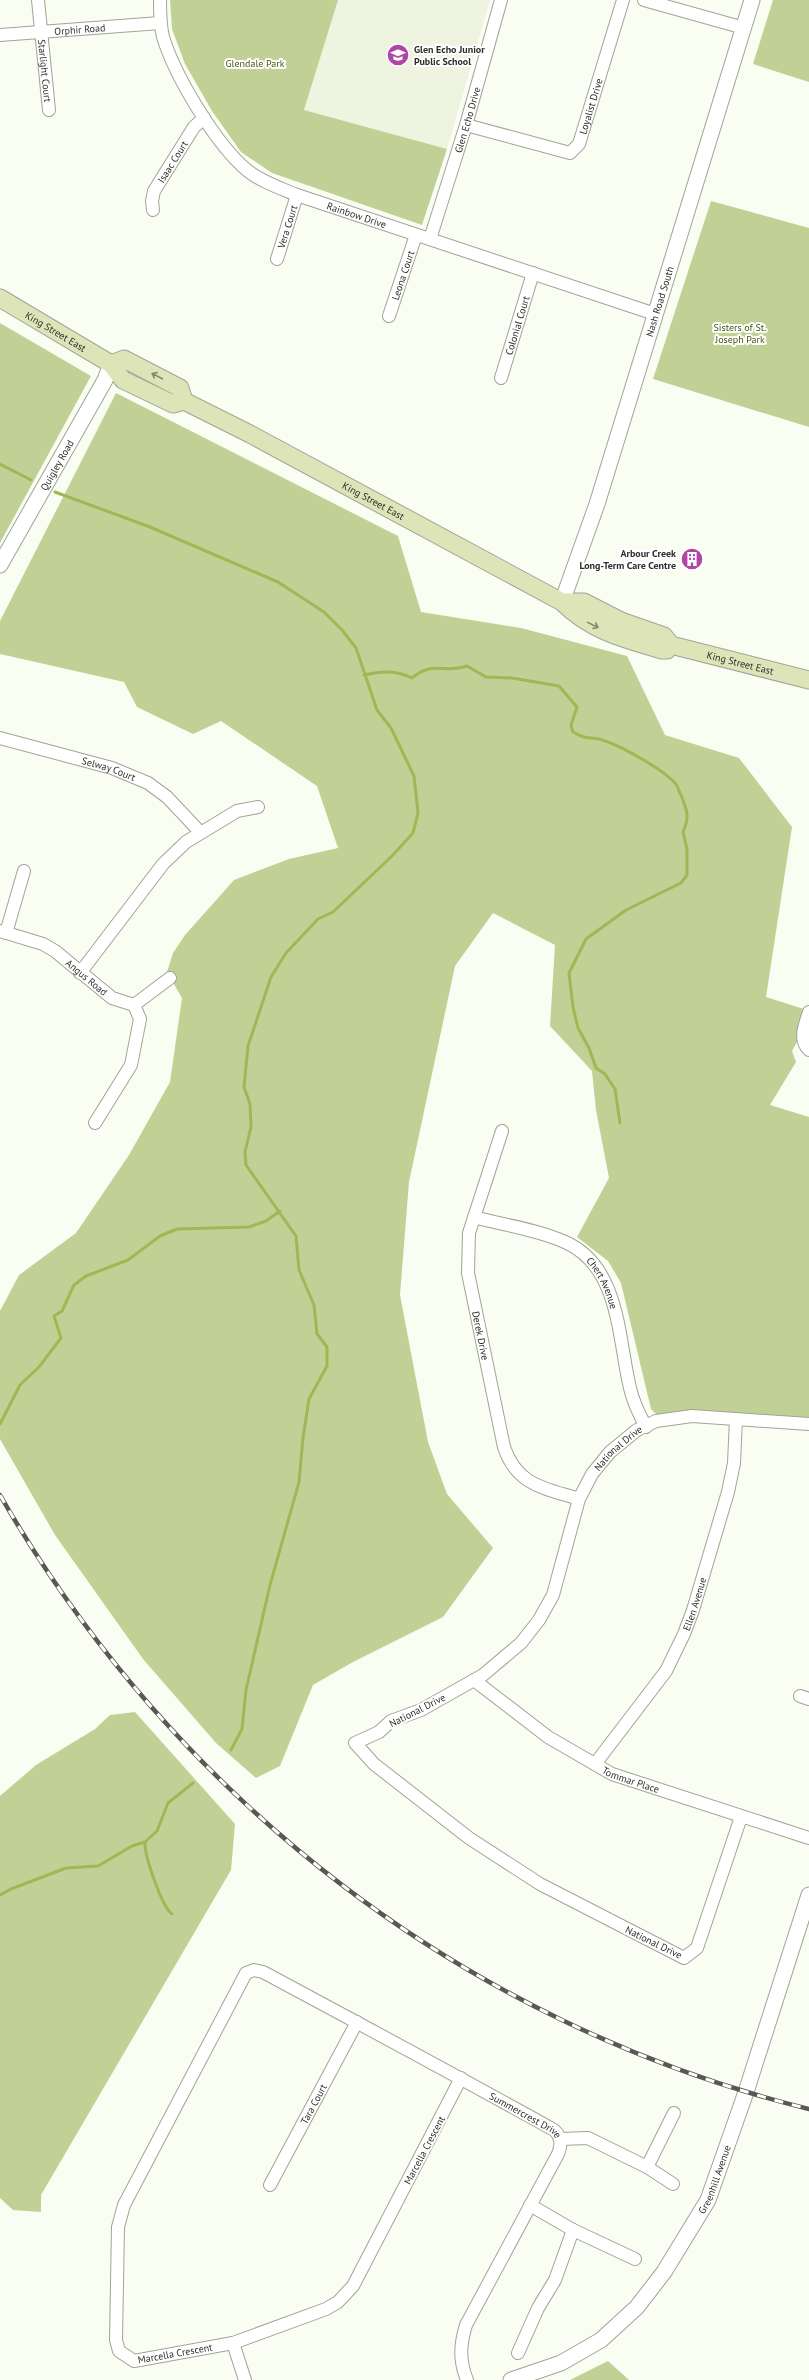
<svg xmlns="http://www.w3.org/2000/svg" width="809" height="2380" font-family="'PT Sans',sans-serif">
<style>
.built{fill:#eef4e0}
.green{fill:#c1d196}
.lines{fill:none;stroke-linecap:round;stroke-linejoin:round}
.stream{stroke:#a0b756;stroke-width:3}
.minor-casing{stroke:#a0a498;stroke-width:14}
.tertiary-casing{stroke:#a0a498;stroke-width:17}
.secondary-casing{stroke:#a0a498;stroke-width:19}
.minor{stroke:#fff;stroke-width:12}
.tertiary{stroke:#fff;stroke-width:15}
.secondary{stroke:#dce4b8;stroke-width:17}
.rail-casing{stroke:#585954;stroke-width:4.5}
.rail{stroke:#fff;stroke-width:3;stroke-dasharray:9;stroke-linecap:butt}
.oneway{stroke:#848971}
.labels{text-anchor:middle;stroke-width:4;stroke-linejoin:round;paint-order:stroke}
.street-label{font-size:10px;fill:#2d2e2a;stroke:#fff}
.poi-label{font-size:10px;font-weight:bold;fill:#2d2e2a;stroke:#fff;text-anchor:start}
.park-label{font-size:10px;fill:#48560f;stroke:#fff}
</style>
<rect width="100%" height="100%" fill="#fafdf1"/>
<!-- built -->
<polygon class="built" points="338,0 490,0 447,149 304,110"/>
<!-- green -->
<g class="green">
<polygon points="170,0 338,0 304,110 447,149 422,225 272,173 241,152 212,111 185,64 172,29"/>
<polygon points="773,0 809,0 809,82 753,64"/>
<polygon points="711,201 809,228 809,427 653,379"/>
<polygon points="0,323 91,376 0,543"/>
<polygon points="116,393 398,536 421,612 521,628 627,656 665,735 739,758 792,827 766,997 807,1010 801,1035 792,1051 796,1062 770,1105 809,1117 809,1418 662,1420 651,1409 621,1283 608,1261 577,1237 609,1178 596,1110 592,1071 550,1026 555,945 493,913 455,966 409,1182 400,1295 428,1442 447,1494 493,1548 443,1617 353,1662 313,1685 280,1766 256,1778 216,1743 143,1659 55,1535 0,1439 0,1311 19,1275 76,1233 129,1155 170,1082 182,998 167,972 173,953 185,935 234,880 289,859 338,848 317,786 221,721 193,734 137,707 124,682 0,654 0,621"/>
<polygon points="135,1712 235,1824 231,1870 41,2195 41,2212 13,2210 0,2198 0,1796 36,1765 95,1729 110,1715"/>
<polygon points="608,2361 629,2380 570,2380"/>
</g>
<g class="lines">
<!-- stream -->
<g class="stream">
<polyline points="0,464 31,480"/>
<polyline points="55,492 150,527 278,582 324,612 342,630 356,648 377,710 391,728 414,776 418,813 413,833 392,856 333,912 318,919 286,953 271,977 248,1046 244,1087 250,1104 251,1127 245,1152 246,1165 296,1236 299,1270 314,1305 317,1334 327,1347 327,1366 309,1399 303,1438 299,1482 270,1585 246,1690 242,1729 231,1750"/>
<path d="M364 675C381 671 396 670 412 678 434 660 443 674 467 666L486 677 512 678 559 686 577 707 571 725 573 732C585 739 587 737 599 739 618 744 663 769 676 784 678 787 679 792 681 795 687 810 690 817 683 832L687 849V875L681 883 626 910 586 939 569 973 573 1007 578 1028 589 1048 596 1068 605 1074 615 1089 620 1123"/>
<polyline points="0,1424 20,1385 39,1367 61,1338 54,1316 62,1311 74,1285 86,1276 128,1260 160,1236 177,1229 249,1227 266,1221 280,1211"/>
<path d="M145 1842C144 1855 162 1907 172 1914"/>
<polyline points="0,1895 11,1889 66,1868 98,1866 132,1846 145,1842 157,1831 168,1803 193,1783"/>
</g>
<!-- minor casing -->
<g class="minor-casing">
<g id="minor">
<path id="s1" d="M38 0 49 110"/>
<path id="s2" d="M160 0C160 12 160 25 163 37 175 76 216 145 248 171 262 182 280 188 297 195L655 314"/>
<polyline points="644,0 744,28"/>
<path id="s3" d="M0 35 160 23"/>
<path id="s4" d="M466 125 570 153 579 144 623 0"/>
<path id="s5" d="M153 210 152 201 154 191 194 127 204 118"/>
<path id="s6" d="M430 239 466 125 501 0"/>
<path id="s7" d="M277 259 297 195"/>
<path id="s8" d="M389 316 416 235"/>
<path id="s9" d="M501 378 533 273"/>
<path id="s10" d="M0 738 112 768 148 783 167 797 200 832"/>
<path id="s11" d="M0 931 43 944 55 951 112 998 134 1005"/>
<polyline points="6,933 24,871"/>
<polyline points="80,973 163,864 186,842 237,811 258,807"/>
<polyline points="134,1005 170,978"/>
<path d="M809 1012C805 1025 798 1039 809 1050"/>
<polyline points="95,1123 131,1065 140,1019 134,1005"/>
<path id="s12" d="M502 1131 469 1233 468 1273 504 1447C517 1486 545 1488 579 1499"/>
<path id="s13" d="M474 1217C503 1225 536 1229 565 1242 620 1266 618 1338 630 1388 633 1402 639 1414 646 1427"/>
<path id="s14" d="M474 1680 548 1737 612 1774 809 1838"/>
<polyline points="800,1696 809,1699"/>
<path id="s15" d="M595 1764 666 1671 684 1634 693 1610 728 1492 734 1463 736 1419"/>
<path id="s16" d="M741 1817 697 1948 684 1958 540 1884 469 1838 374 1764 355 1743 379 1732 391 1721 421 1710 483 1675 521 1643 539 1620 553 1595 579 1499 592 1474 610 1452 637 1430 656 1421 692 1416 809 1424"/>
<path id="s17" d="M461 2078 353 2286 338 2302 326 2309 233 2343 134 2361 119 2351 116 2340 118 2227 124 2205 246 1973 254 1970 263 1972C360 2024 457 2076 554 2130 561 2136 562 2145 558 2154L466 2325C460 2345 459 2360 467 2380"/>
<polyline points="560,2139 588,2138 647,2167 673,2184"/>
<polyline points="647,2167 674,2113"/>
<path id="s18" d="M270 2185 357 2022"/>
<polyline points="530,2205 573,2230 635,2259"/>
<polyline points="233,2343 245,2380"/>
<polyline points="518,2353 538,2308 555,2280 573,2230"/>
</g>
</g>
<!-- tertiary casing -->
<g class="tertiary-casing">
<g id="tertiary">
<path id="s19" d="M0 565 105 380 111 364"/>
<path id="s20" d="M562 602 597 504 752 0"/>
<path id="s21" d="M511 2380 561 2363 601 2340 637 2307 664 2272 708 2200 746 2092 809 1895"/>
</g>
</g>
<!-- secondary casing -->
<g class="secondary-casing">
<g id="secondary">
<path id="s22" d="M0 298 111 364 123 380 173 404 184 401 250 434 562 602C591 631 624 639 662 650H667L671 645"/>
<polyline points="111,364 124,359 180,388 184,401"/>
<path id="s23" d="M562 602H584L621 621 664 636 671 645 809 680"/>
</g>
</g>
<!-- minor -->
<use href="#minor" class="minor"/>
<!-- tertiary -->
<use href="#tertiary" class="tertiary"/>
<!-- secondary -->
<use href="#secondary" class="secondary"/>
<!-- rail casing -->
<g class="rail-casing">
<path id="rail" d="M0 1495C175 1800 467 2025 809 2109"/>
</g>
<!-- rail -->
<use href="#rail" class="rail"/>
</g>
<!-- one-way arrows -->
<defs><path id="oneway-shaft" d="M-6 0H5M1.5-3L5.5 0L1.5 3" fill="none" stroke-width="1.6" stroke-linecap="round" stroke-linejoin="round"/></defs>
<g class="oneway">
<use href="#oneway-shaft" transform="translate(157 376) rotate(-152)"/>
<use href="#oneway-shaft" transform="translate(593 625) rotate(26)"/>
</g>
<!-- icons -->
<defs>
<g id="school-disc" transform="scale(1.15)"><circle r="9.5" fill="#af46a7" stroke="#fff"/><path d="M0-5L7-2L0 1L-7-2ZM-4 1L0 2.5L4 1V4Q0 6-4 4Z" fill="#fff"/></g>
<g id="building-disc" transform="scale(1.15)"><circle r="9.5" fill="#af46a7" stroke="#fff"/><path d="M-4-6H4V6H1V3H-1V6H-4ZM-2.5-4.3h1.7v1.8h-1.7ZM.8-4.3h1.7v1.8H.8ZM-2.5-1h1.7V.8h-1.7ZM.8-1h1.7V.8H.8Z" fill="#fff"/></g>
</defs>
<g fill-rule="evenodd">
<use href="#school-disc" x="398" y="55"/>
<use href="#building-disc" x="692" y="559"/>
</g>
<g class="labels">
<!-- street labels -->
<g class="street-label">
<text dy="4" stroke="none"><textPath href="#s3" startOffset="80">Orphir Road</textPath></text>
<text dy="4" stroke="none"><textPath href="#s1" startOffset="71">Starlight Court</textPath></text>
<text dy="4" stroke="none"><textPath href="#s4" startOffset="160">Loyalist Drive</textPath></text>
<text dy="4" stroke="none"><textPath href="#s6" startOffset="125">Glen Echo Drive</textPath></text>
<text dy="4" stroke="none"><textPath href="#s5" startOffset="54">Isaac Court</textPath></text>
<text dy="4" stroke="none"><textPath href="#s2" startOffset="315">Rainbow Drive</textPath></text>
<text dy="4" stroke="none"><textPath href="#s7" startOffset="34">Vera Court</textPath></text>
<text dy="4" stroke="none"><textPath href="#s8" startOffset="43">Leona Court</textPath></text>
<text dy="4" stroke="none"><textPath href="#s20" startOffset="316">Nash Road South</textPath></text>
<text dy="4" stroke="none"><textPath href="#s9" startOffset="55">Colonial Court</textPath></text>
<text dy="4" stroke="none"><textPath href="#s22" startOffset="65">King Street East</textPath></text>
<text dy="4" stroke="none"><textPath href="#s19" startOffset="115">Quigley Road</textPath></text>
<text dy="4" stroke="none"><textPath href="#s22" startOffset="430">King Street East</textPath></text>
<text dy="4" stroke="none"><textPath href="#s23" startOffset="192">King Street East</textPath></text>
<text dy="4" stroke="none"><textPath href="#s10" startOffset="113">Selway Court</textPath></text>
<text dy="4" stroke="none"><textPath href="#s11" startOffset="100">Angus Road</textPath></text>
<text dy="4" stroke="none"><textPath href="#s13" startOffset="152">Chert Avenue</textPath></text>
<text dy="4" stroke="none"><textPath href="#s12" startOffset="211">Derek Drive</textPath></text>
<text dy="4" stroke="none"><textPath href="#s16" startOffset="968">National Drive</textPath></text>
<text dy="4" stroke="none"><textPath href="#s15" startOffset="190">Ellen Avenue</textPath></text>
<text transform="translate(417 1710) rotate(-27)" y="4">National Drive</text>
<text dy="4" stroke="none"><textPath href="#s14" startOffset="187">Tommar Place</textPath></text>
<text transform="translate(654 1942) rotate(26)" y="4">National Drive</text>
<text dy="4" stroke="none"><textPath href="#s18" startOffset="92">Tara Court</textPath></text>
<text dy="4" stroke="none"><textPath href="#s17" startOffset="1214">Summercrest Drive</textPath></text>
<text transform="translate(424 2150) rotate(-62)" y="4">Marcella Crescent</text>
<text dy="4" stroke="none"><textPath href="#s21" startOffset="298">Greenhill Avenue</textPath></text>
<text transform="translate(175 2353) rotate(-10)" y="4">Marcella Crescent</text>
</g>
<!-- poi labels -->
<g class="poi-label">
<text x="414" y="53">Glen Echo Junior<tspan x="414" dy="12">Public School</tspan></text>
<text x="676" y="557" text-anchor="end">Arbour Creek<tspan x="676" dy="12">Long-Term Care Centre</tspan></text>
</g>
<!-- park labels -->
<g class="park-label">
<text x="255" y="67">Glendale Park</text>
<text x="740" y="331">Sisters of St.<tspan x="740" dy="12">Joseph Park</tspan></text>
</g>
</g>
</svg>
